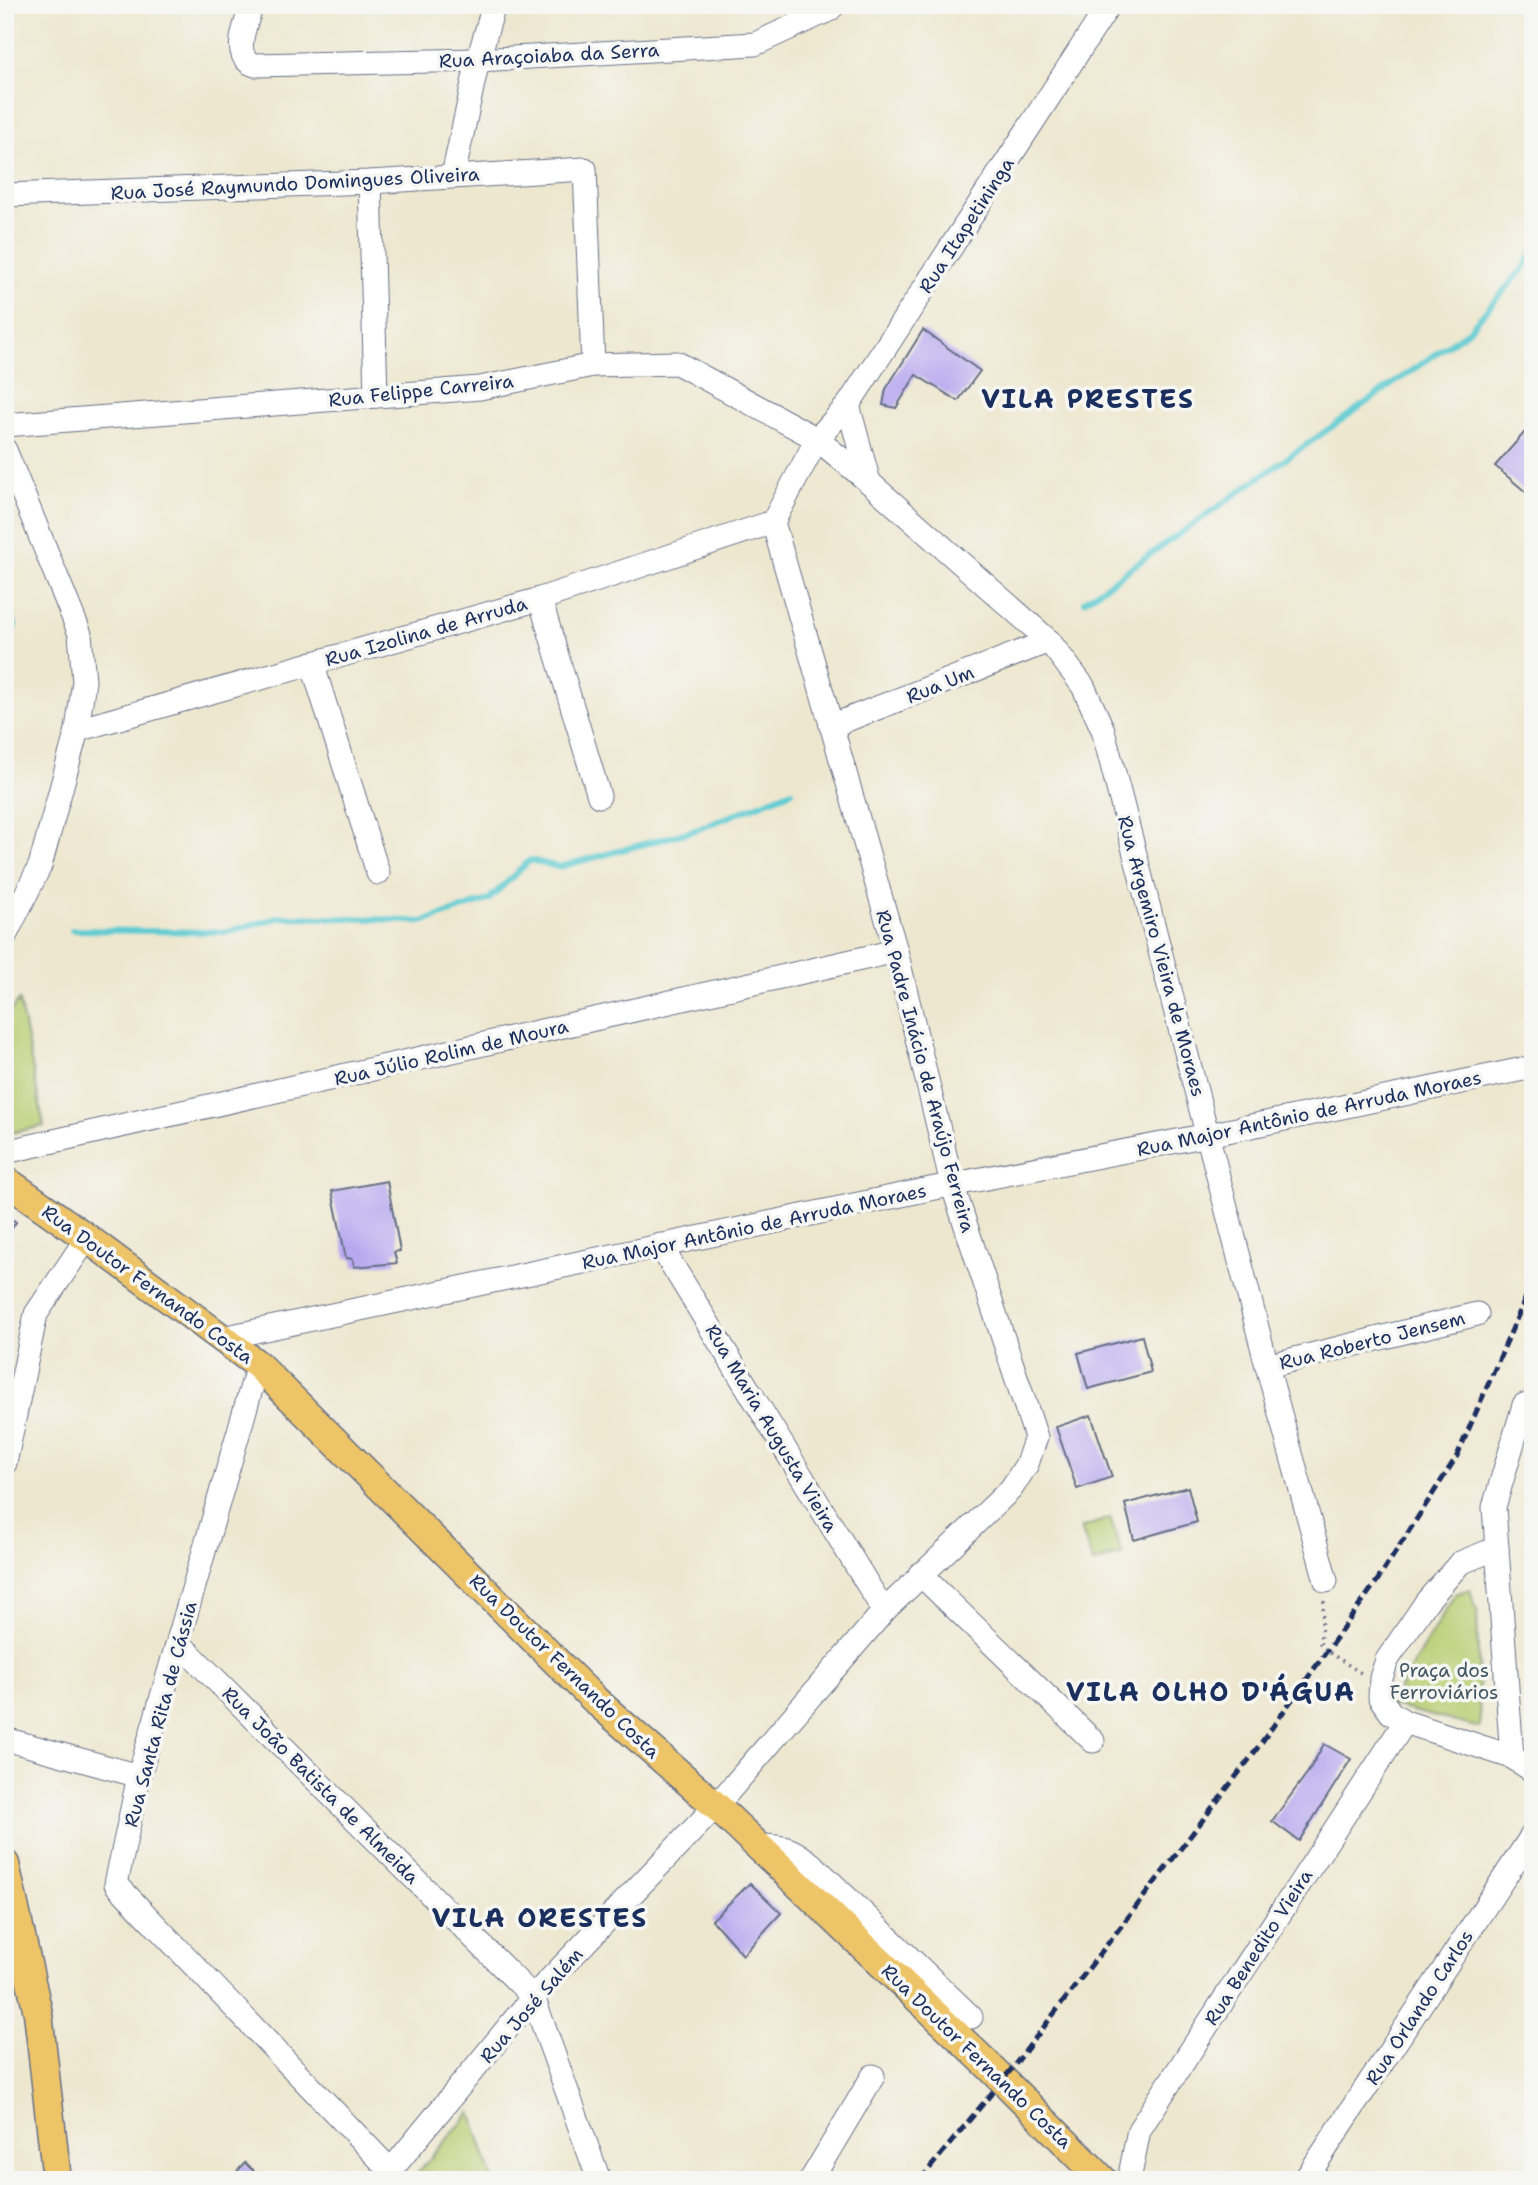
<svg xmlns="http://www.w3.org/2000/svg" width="1538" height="2185" font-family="'Shantell Sans',sans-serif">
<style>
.green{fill:#b8ce72;stroke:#6a7e68;stroke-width:2}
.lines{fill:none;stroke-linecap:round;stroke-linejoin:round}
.stream{stroke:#5dcbd1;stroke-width:6}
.building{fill:#b8a8f0}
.minor-casing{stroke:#656f86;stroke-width:25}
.major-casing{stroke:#656f86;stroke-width:31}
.path{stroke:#656f86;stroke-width:3.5;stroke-dasharray:2 5;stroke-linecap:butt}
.minor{stroke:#fff;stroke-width:23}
.major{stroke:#eec469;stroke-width:28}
.rail{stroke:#1b2f5e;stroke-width:5;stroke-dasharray:10 5;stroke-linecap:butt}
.labels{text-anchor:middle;stroke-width:7;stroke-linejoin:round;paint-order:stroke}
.street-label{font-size:19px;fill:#1b2f5e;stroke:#f6f6f2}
.park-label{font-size:19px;fill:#425763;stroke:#f6f6f2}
.district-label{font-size:26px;font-weight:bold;letter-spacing:2px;fill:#1b2f5e;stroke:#f6f6f2}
</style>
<rect width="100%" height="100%" fill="#f6f6f2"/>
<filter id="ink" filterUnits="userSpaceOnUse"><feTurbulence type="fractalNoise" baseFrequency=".0143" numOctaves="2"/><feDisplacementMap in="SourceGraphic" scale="14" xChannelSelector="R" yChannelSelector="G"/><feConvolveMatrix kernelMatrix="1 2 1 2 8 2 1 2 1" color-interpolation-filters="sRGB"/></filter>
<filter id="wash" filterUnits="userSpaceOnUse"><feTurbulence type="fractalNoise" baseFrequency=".00686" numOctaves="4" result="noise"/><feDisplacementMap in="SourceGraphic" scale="28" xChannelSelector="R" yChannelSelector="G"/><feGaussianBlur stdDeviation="1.57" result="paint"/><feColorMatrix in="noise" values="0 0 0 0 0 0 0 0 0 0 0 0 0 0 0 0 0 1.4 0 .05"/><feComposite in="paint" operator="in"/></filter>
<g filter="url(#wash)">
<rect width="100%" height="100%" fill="#eee7cf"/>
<!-- green -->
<g class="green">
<polygon points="19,1000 44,1126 5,1134 5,1019"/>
<polygon points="1110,1518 1122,1554 1093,1563 1081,1528"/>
<polygon points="1470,1589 1477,1610 1480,1728 1389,1705 1455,1594"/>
<polygon points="471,2112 493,2180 411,2180"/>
</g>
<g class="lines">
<!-- stream -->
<g class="stream">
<polyline points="1084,601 1468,331 1523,269 1533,253"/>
<polyline points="5,607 15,625 5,647"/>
<polyline points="72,930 226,932 281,917 377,919 422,922 488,900 530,860 559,867 696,830 792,791"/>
</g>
</g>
<g id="blocks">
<!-- building -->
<g class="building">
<polygon points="923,330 980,371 958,401 916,375 896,408 883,405 886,389"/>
<polygon points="1533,423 1533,498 1495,466"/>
<polygon points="387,1181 400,1251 394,1252 397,1263 354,1267 353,1259 346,1258 332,1191"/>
<polygon points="5,1215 16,1222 5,1239"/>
<polygon points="1142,1336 1151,1372 1088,1389 1078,1353"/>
<polygon points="1091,1415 1112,1477 1077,1489 1056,1427"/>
<polygon points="1188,1487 1197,1522 1134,1540 1125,1504"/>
<polygon points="1324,1744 1351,1759 1299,1841 1272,1821 1308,1772"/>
<polygon points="750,1883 781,1913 743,1955 712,1920"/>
<polygon points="245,2163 263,2180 229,2180"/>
</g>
</g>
</g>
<g filter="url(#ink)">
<use href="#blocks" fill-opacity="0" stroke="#656f86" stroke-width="2"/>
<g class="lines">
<!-- minor casing -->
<g class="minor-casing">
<g id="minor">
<path d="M252 5C246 24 230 57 255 65L478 60 755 44 829 10 834 5"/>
<polyline points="453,176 478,60 494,5"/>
<polyline points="370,182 376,396"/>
<polyline points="5,195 370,182 585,169 593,365"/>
<polyline points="848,405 869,482"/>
<polyline points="5,425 480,388 593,365 677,363 817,439 869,482 1049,641 1083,686 1103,730 1267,1366 1326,1581"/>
<polyline points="5,450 80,634 84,681 77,730 40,866 5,936"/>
<polyline points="540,599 599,796"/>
<polyline points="312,663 378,873"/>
<polyline points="831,726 1049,641"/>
<polyline points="77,730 540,599 773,522"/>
<polyline points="5,1152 896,951"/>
<polyline points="660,1245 884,1611"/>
<polyline points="222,1338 930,1189 1208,1135 1533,1067"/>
<polyline points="258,1365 139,1776 116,1884 391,2171"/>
<polyline points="1267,1366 1477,1314"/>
<polyline points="5,1463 36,1314 87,1238"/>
<polyline points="1497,1548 1460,1563 1427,1601 1387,1660 1381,1678 1380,1698 1391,1713 1405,1722 1512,1757 1533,1771"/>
<polyline points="920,1574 1093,1741"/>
<polyline points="179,1643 533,1997 599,2180"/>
<polyline points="5,1739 139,1776"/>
<polyline points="1512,1757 1494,1507 1524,1405"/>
<path d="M759 1846C787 1846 793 1849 815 1867L971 2017"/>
<polyline points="383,2180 533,1997 716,1806 884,1611 1011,1489 1027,1464 1036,1437 952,1184 896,951 773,522 817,439 848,405 1109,5"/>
<polyline points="811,2180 873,2076"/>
<polyline points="1129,2180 1139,2130 1405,1722"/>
<polyline points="1305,2180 1533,1834"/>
</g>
</g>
<!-- major casing -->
<g class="major-casing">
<g id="major">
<polyline points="5,1180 87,1238 258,1365 595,1700 716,1806 987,2064 1103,2180"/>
<polyline points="5,1864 38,2013 57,2180"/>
</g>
</g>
<!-- path -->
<polyline class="path" points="1324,1601 1320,1643 1327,1651 1361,1673"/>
<!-- minor -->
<use href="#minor" class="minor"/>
<!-- major -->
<use href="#major" class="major"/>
<!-- rail -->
<polyline class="rail" points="920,2180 1010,2071 1251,1757 1377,1581 1457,1456 1533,1281"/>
</g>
</g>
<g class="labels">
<!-- street labels -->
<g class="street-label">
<text transform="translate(549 55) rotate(-3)" y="7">Rua Araçoiaba da Serra</text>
<text transform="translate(295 183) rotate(-3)" y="7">Rua José Raymundo Domingues Oliveira</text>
<text transform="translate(966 225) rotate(-57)" y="7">Rua Itapetininga</text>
<text transform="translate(421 390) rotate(-6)" y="7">Rua Felippe Carreira</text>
<text transform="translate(426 631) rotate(-16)" y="7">Rua Izolina de Arruda</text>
<text transform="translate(940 684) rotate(-22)" y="7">Rua Um</text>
<text transform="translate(1162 956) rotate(75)" y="7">Rua Argemiro Vieira de Moraes</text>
<text transform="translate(451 1052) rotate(-13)" y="7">Rua Júlio Rolim de Moura</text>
<text transform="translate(926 1071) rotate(75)" y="7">Rua Padre Inácio de Araújo Ferreira</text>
<text transform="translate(1309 1113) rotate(-12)" y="7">Rua Major Antônio de Arruda Moraes</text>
<text transform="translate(754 1226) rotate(-12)" y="7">Rua Major Antônio de Arruda Moraes</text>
<text transform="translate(148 1284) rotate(36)" y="7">Rua Doutor Fernando Costa</text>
<text transform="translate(1372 1340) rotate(-14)" y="7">Rua Roberto Jensem</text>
<text transform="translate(772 1428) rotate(59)" y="7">Rua Maria Augusta Vieira</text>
<text transform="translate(565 1666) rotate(44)" y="7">Rua Doutor Fernando Costa</text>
<text transform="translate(160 1714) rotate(-75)" y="7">Rua Santa Rita de Cássia</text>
<text transform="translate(321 1785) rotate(45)" y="7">Rua João Batista de Almeida</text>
<text transform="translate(1258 1947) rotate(-57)" y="7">Rua Benedito Vieira</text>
<text transform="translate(531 2005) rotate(-49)" y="7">Rua José Salém</text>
<text transform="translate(1419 2007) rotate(-57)" y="7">Rua Orlando Carlos</text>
<text transform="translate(977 2056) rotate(44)" y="7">Rua Doutor Fernando Costa</text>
</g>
<!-- park labels -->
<g class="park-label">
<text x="1444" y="1677">Praça dos<tspan x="1444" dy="22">Ferroviários</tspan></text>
</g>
<!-- district labels -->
<g class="district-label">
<text x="1088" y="408">VILA PRESTES</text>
<text x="1211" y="1701">VILA OLHO D'ÁGUA</text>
<text x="540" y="1927">VILA ORESTES</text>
</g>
</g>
<!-- margin -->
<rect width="1538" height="2185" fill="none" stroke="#f6f6f2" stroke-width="28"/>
</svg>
